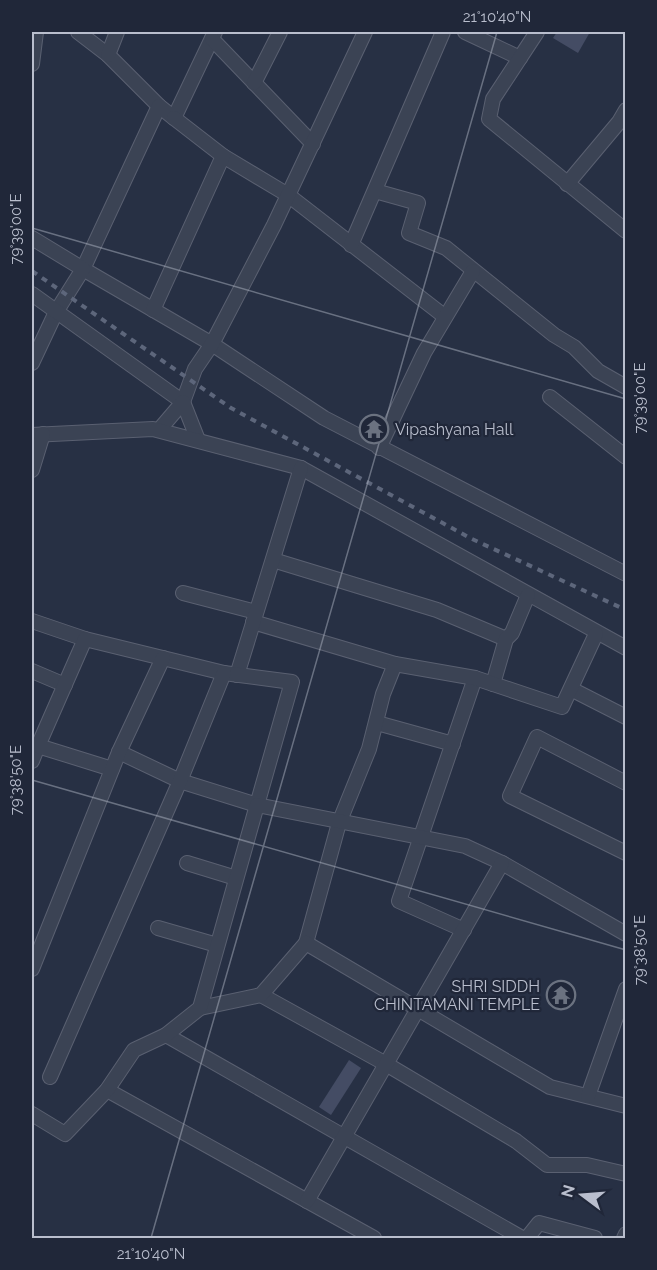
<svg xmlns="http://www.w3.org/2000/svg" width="657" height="1270" font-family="Raleway,sans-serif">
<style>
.building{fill:#444c64}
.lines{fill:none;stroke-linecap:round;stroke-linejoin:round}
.minor-casing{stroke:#5a6071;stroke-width:16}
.minor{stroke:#3b4354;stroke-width:14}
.rail{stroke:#5d667b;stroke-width:4;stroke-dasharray:6 6;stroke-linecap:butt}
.ticks{fill:none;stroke:#b9becd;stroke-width:1.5;stroke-opacity:0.45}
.labels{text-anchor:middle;stroke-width:4.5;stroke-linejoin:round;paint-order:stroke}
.poi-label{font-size:16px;fill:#b9becd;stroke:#202739;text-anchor:start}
.neatline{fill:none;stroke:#b9becd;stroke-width:2}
.ticks-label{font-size:15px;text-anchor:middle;fill:#b9becd}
</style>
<rect width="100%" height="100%" fill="#273044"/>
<!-- building -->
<g class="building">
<polygon points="557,32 590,32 578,53 553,38"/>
<polygon points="349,1060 361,1068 331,1115 319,1107"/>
</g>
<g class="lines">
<!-- minor casing -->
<g class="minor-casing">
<g id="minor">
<polyline points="78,32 108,55 159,106"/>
<polyline points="215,32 174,118 159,106 83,269 212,344 324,418 626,574"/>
<polyline points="465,32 520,58"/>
<polyline points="537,32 493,99 489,119 626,231"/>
<polyline points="212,39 313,144"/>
<polyline points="108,55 117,32"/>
<polyline points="32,64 36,32"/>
<polyline points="254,83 280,32"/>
<polyline points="223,156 288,195 444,316"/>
<polyline points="567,184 619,122 626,110"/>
<polyline points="375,191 418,203 409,233 446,248 554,335 574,347 598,371 626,387"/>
<polyline points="32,238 83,269 56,312 32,363"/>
<polyline points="351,245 443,32"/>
<polyline points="32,294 183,402 195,369 212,344 274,225 365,32"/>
<polyline points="153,310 223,156 174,118"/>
<polyline points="550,397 626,457"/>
<polyline points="159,430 183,402 198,440"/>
<polyline points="32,435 153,429 301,468 626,648"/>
<polyline points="379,448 424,353 473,271"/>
<polyline points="32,470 43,434"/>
<polyline points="273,560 437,610 506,639"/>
<polyline points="183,593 256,612"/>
<polyline points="32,621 85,639"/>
<polyline points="253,622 395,664"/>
<polyline points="32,671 65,685"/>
<polyline points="237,675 301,468"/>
<polyline points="493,684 506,639 512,633 528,595"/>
<polyline points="571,689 626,717"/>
<polyline points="377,723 453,744"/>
<polyline points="32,761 38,746"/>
<polyline points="112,769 38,746 85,639 224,673 292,682 257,805 180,781 119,752"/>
<polyline points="626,783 537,737 510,796 626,853"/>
<polyline points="187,863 236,878"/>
<polyline points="158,928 217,945"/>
<polyline points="464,930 399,901 475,678"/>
<polyline points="306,943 339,823 369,749 383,694 395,664 475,678 562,707 596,634"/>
<polyline points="32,969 119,752 163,658"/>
<polyline points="261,995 386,1064 516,1141 547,1165 587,1165 626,1174"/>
<polyline points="200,1008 261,995 306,943 550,1087 626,1106"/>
<polyline points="166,1035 522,1238"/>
<polyline points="50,1077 180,781 224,673"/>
<polyline points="107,1090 374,1238"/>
<polyline points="588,1096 626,989"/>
<polyline points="32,1114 65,1134 107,1090 134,1050 166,1035 200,1008 257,805 465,846 502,863 626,934"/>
<polyline points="307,1201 502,863"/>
<polyline points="527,1238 539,1223 595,1238"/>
<polyline points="624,1238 626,1234"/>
</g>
</g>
<!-- minor -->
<use href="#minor" class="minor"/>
<!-- rail -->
<polyline class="rail" points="32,271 231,408 472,539 626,610"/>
</g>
<!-- ticks -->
<path class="ticks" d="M32 228 626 399M32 780 626 950M151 1238 497 32"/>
<!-- icons -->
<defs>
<g id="temple-ring" transform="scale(1.5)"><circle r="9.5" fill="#202739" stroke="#6b7280" stroke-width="1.5"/><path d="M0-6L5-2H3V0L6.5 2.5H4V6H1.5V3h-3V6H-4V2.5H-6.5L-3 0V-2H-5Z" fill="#6b7280"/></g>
</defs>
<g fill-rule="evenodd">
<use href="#temple-ring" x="374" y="429"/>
<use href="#temple-ring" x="561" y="995"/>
</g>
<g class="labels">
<!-- poi labels -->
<g class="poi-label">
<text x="395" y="435">Vipashyana Hall</text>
<text x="540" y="992" text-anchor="end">SHRI SIDDH<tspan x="540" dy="18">CHINTAMANI TEMPLE</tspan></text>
</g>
</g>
<!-- border -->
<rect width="657" height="1270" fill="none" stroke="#202739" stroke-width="66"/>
<!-- north arrow -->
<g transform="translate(582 1195) rotate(286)" stroke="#202739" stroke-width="4.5" paint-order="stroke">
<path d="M0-4.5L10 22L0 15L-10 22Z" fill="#b9becd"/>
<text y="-9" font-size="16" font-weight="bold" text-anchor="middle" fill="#b9becd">N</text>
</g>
<rect x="33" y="33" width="591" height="1204" class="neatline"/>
<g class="ticks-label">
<text x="497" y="22">21°10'40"N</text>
<text transform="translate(16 229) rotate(-90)" y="5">79°39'00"E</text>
<text transform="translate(640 398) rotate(-90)" y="5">79°39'00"E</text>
<text transform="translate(16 780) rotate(-90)" y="5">79°38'50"E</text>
<text transform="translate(640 950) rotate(-90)" y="5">79°38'50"E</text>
<text x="151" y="1259">21°10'40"N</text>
</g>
</svg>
